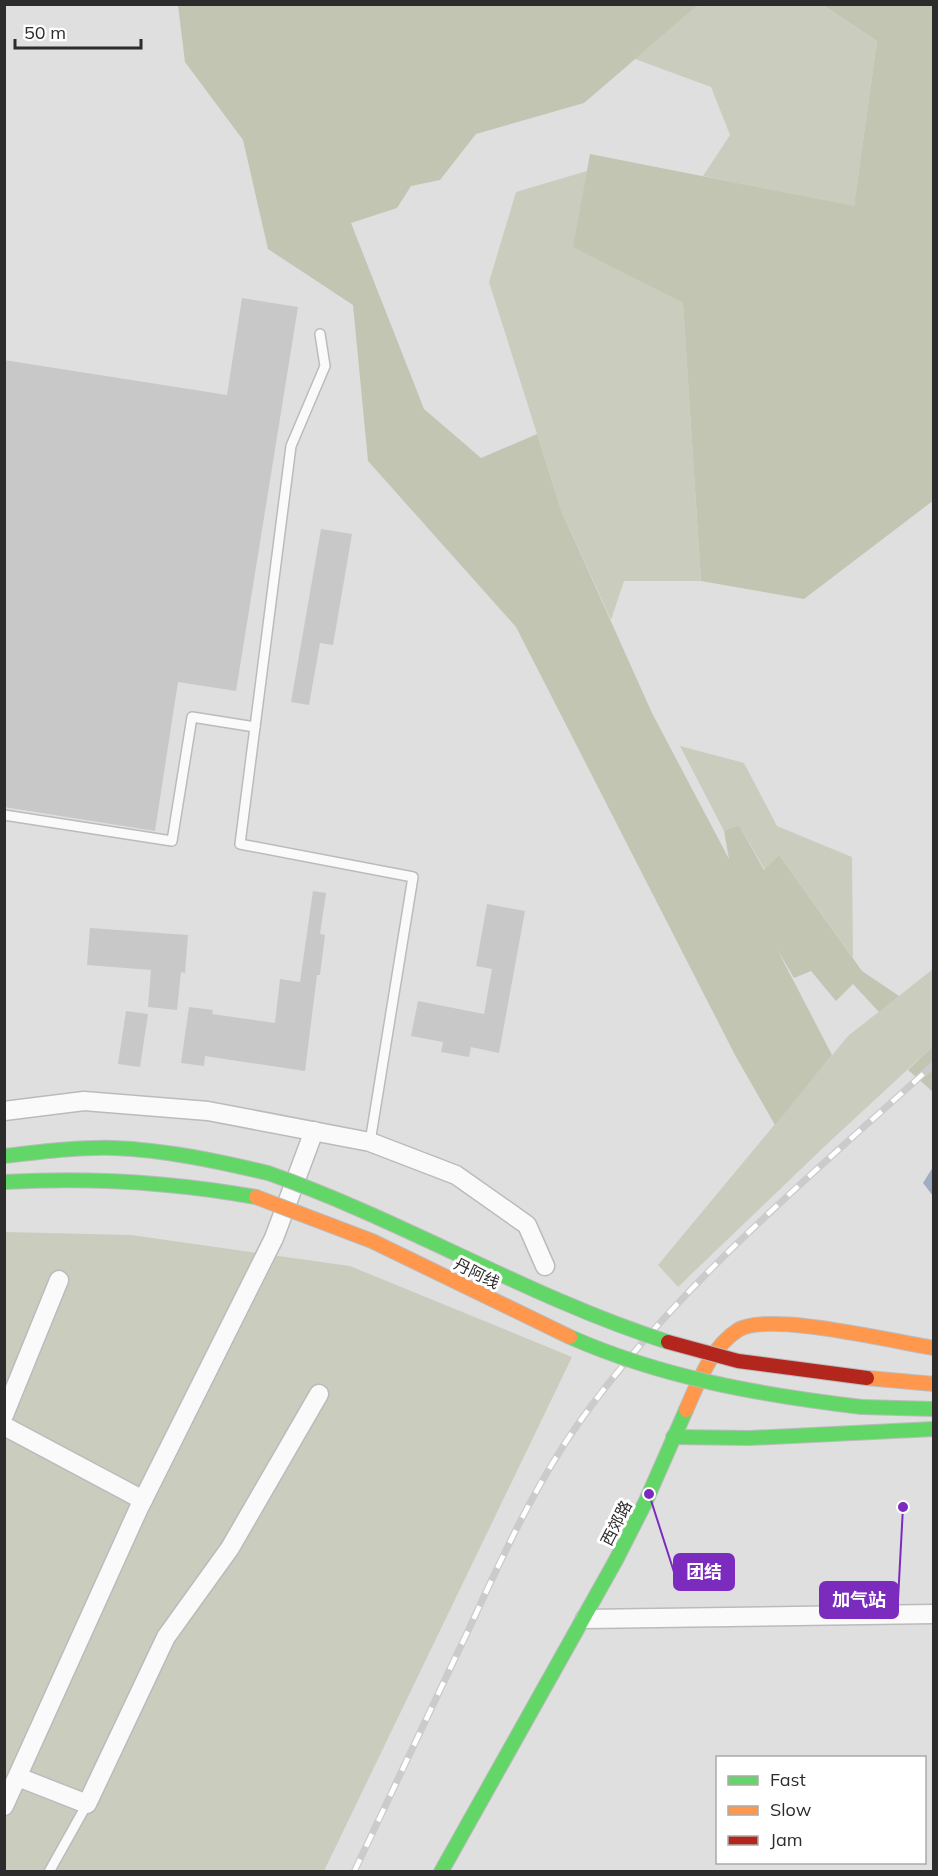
<svg xmlns="http://www.w3.org/2000/svg" width="938" height="1876" font-family="Mulish,'Noto Sans SC',sans-serif">
<style>
.green{fill:#cacdbe}
.forest{fill:#c2c5b2}
.water{fill:#a1adc2}
.building{fill:#c8c8c9}
.lines{fill:none;stroke-linecap:round;stroke-linejoin:round}
.lane-casing{stroke:#bbbbbc;stroke-width:12}
.street-casing{stroke:#bbbbbc;stroke-width:21}
.fast-casing{stroke:#bbbbbc;stroke-width:16}
.slow-casing{stroke:#bbbbbc;stroke-width:16}
.lane{stroke:#fafafa;stroke-width:9}
.street{stroke:#fafafa;stroke-width:18}
.fast{stroke:#63d668;stroke-width:14}
.slow{stroke:#ff974d;stroke-width:14}
.rail-casing{stroke:#cbcbcc;stroke-width:7}
.rail{stroke:#fff;stroke-width:4.5;stroke-dasharray:14;stroke-linecap:butt}
.fast-bridge-casing{stroke:#bbbbbc;stroke-width:16;stroke-linecap:butt}
.slow-bridge-casing{stroke:#bbbbbc;stroke-width:16;stroke-linecap:butt}
.jam-bridge-casing{stroke:#bbbbbc;stroke-width:16;stroke-linecap:butt}
.fast-bridge{stroke:#63d668;stroke-width:14}
.slow-bridge{stroke:#ff974d;stroke-width:14}
.jam-bridge{stroke:#b3261e;stroke-width:14}
.labels{text-anchor:middle;stroke-width:6;stroke-linejoin:round;paint-order:stroke}
.street-label{font-size:16px;fill:#2c2c2d;stroke:#fff}
.leader{fill:none;stroke:#7b2cbf;stroke-width:2}
.callout-dot{fill:#7b2cbf;stroke:#fff;stroke-width:2}
.callout{fill:#7b2cbf;stroke:#7b2cbf;stroke-width:2}
.callout-label{font-size:18px;text-anchor:middle;font-weight:bold;fill:#fff}
</style>
<rect width="100%" height="100%" fill="#dfdfe0"/>
<!-- green -->
<g class="green">
<polygon points="698,5 823,5 877,41 854,207 703,176 730,135 711,87 635,59"/>
<polygon points="587,171 574,247 683,303 701,581 624,581 611,620 561,510 489,282 516,192"/>
<polygon points="680,746 744,763 777,826 852,857 853,958 779,855 765,870 739,825 724,831"/>
<polygon points="933,969 933,1046 825,1146 678,1287 658,1265 848,1036"/>
<polygon points="5,1232 131,1235 350,1266 572,1357 324,1871 5,1872"/>
</g>
<!-- forest -->
<g class="forest">
<polygon points="178,5 698,5 584,103 476,134 440,180 411,186 397,208 351,223 424,409 481,458 537,434 561,510 652,713 729,859 724,831 739,825 764,870 779,855 862,971 899,996 879,1012 853,984 836,1001 811,971 794,978 777,949 832,1055 775,1125 735,1055 516,627 368,461 353,305 268,249 243,140 185,62"/>
<polygon points="823,5 933,5 934,500 804,599 701,581 683,303 573,247 590,154 854,206 877,41"/>
<polygon points="933,1046 933,1092 908,1070"/>
</g>
<!-- water -->
<polygon class="water" points="933,1167 933,1196 923,1183"/>
<!-- building -->
<g class="building">
<polygon points="242,298 298,307 236,691 178,682 155,831 4,807 4,360 227,395"/>
<polygon points="321,529 352,534 333,645 320,643 309,705 291,702"/>
<polygon points="313,891 326,893 320,934 325,935 320,975 317,975 305,1071 205,1056 204,1066 181,1063 189,1007 213,1010 212,1014 275,1023 280,979 300,982"/>
<polygon points="487,904 525,911 499,1053 471,1047 469,1057 441,1052 443,1042 411,1036 418,1001 484,1014 492,969 476,966"/>
<polygon points="90,928 188,935 185,973 181,972 177,1010 148,1007 151,970 87,965"/>
<polygon points="126,1011 148,1014 140,1067 118,1064"/>
</g>
<g class="lines">
<!-- lane casing -->
<g class="lane-casing">
<g id="lane">
<polyline points="320,334 325,366 291,446 240,844 413,877 370,1142"/>
<polyline points="4,815 172,841 192,717 255,727"/>
<polyline points="49,1872 87,1804"/>
</g>
</g>
<!-- street casing -->
<g class="street-casing">
<g id="street">
<polyline points="4,1111 84,1101 208,1111 370,1142 456,1175 527,1225 545,1266"/>
<polyline points="4,1415 59,1280"/>
<polyline points="4,1426 143,1500"/>
<polyline points="585,1619 934,1614"/>
<polyline points="18,1777 87,1804 166,1637 230,1548 319,1394"/>
<polyline points="4,1806 138,1510 274,1238 314,1131"/>
</g>
</g>
<!-- fast casing -->
<g class="fast-casing">
<g id="fast">
<path d="M4 1156C40 1152 77 1147 114 1148 166 1150 217 1161 268 1173"/>
<path d="M4 1182C89 1177 172 1182 256 1197"/>
<polyline points="862,1407 934,1409"/>
<polyline points="673,1437 750,1438 934,1429"/>
<polyline points="441,1872 616,1560 645,1503 686,1410"/>
</g>
</g>
<!-- slow casing -->
<g class="slow-casing">
<g id="slow">
<polyline points="867,1378 934,1384"/>
<path d="M686 1410C698 1383 711 1347 738 1330 768 1311 895 1342 934 1348"/>
</g>
</g>
<!-- lane -->
<use href="#lane" class="lane"/>
<!-- street -->
<use href="#street" class="street"/>
<!-- fast -->
<use href="#fast" class="fast"/>
<!-- slow -->
<use href="#slow" class="slow"/>
<!-- rail casing -->
<g class="rail-casing">
<path id="rail" d="M354 1872C392 1792 429 1713 467 1633 500 1562 533 1488 578 1424 676 1286 810 1177 934 1064"/>
</g>
<!-- rail -->
<use href="#rail" class="rail"/>
<!-- fast-bridge casing -->
<g class="fast-bridge-casing">
<g id="fast-bridge">
<path d="M268 1173C405 1221 530 1298 668 1342"/>
<path d="M570 1337C663 1378 761 1395 862 1407"/>
</g>
</g>
<!-- slow-bridge casing -->
<g class="slow-bridge-casing">
<polyline id="slow-bridge" points="256,1197 372,1241 570,1337"/>
</g>
<!-- jam-bridge casing -->
<g class="jam-bridge-casing">
<polyline id="jam-bridge" points="668,1342 738,1361 867,1378"/>
</g>
<!-- fast-bridge -->
<use href="#fast-bridge" class="fast-bridge"/>
<!-- slow-bridge -->
<use href="#slow-bridge" class="slow-bridge"/>
<!-- jam-bridge -->
<use href="#jam-bridge" class="jam-bridge"/>
</g>
<g class="labels">
<!-- street labels -->
<g class="street-label">
<text transform="translate(477 1273) rotate(26)" y="6">丹阿线</text>
<text transform="translate(616 1523) rotate(-63)" y="6">西郊路</text>
</g>
</g>
<!-- callouts -->
<path class="leader" d="M649 1494L674 1572M903 1507L898 1600"/>
<g class="callout-dot">
<circle cx="649" cy="1494" r="6"/>
<circle cx="903" cy="1507" r="6"/>
</g>
<g class="callout">
<rect x="674" y="1554" width="60" height="36" rx="6"/>
<rect x="820" y="1582" width="78" height="36" rx="6"/>
</g>
<g class="callout-label">
<text x="704" y="1578">团结</text>
<text x="859" y="1606">加气站</text>
</g>
<!-- border -->
<rect width="938" height="1876" fill="none" stroke="#2c2c2d" stroke-width="12"/>
<!-- legend -->
<rect x="716" y="1756" width="210" height="108" fill="#ffffff" stroke="#ababab" stroke-width="1.5"/>
<rect x="728" y="1776" width="30" height="9" fill="#63d668" stroke="#ababab" stroke-width="1.5"/>
<text x="770" y="1786" font-size="18" fill="#2c2c2d">Fast</text>
<rect x="728" y="1806" width="30" height="9" fill="#ff974d" stroke="#ababab" stroke-width="1.5"/>
<text x="770" y="1816" font-size="18" fill="#2c2c2d">Slow</text>
<rect x="728" y="1836" width="30" height="9" fill="#b3261e" stroke="#ababab" stroke-width="1.5"/>
<text x="770" y="1846" font-size="18" fill="#2c2c2d">Jam</text>
<!-- scale -->
<path d="M15 39v9h126v-9" fill="none" stroke="#2c2c2d" stroke-width="3"/>
<text x="24" y="39" font-size="18" fill="#2c2c2d" stroke="#ffffff" stroke-width="4.5" paint-order="stroke">50 m</text>
</svg>
